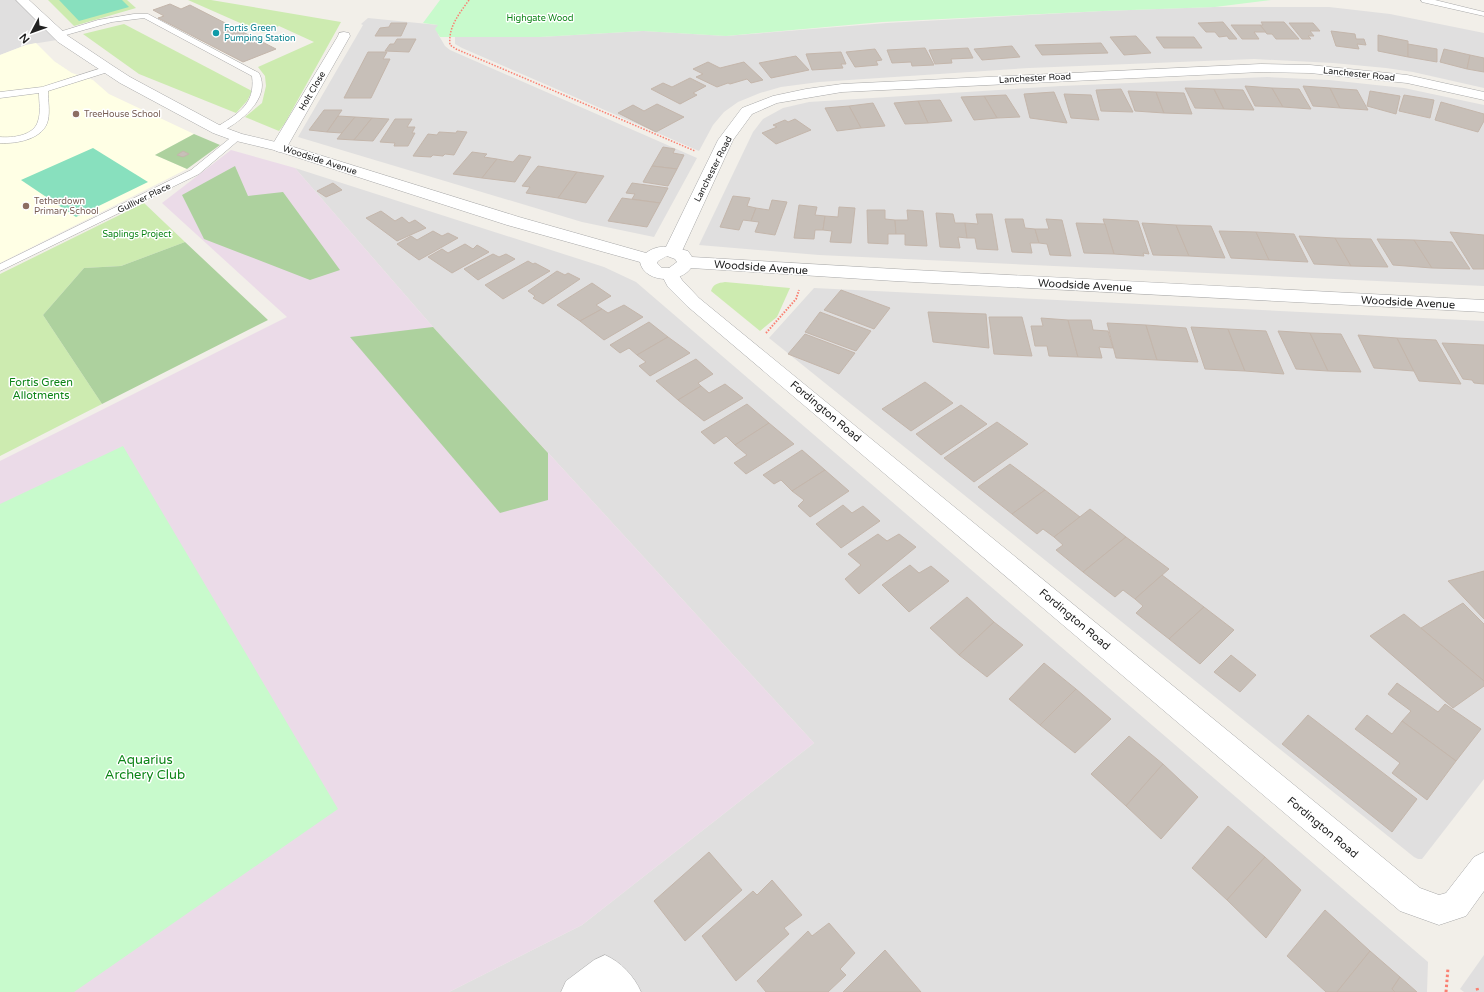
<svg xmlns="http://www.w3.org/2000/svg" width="1484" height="992" font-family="'Varela Round',sans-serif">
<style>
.residential{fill:#e0dfdf}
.industrial{fill:#ebdbe8}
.education{fill:#ffffe5}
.grass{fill:#cdebb0}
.forest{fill:#add19e}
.park{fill:#c8facc}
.pitch{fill:#88e0be}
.building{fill:#c7bfb8;stroke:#c4b6ab}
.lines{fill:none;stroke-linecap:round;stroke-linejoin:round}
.service-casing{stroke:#a9a9a9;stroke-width:1}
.minor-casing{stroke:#a9a9a9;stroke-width:1}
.tertiary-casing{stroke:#a9a9a9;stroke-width:1}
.path-far2{stroke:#fa8072;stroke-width:1.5;stroke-dasharray:1.5 1.5;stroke-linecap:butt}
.path-far1{stroke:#fa8072;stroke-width:2;stroke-dasharray:1.5 1.5;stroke-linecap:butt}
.path{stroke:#fa8072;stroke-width:3;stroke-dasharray:2.5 2.5;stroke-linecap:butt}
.service{fill:#fff;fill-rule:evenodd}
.minor{fill:#fff;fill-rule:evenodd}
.tertiary{fill:#fff;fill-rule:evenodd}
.culture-dot{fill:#0f9aa8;stroke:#fff;stroke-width:1.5}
.education-dot{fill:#8d6e63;stroke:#fff;stroke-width:1.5}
.labels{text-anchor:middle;stroke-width:3;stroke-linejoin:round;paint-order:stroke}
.far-park-label{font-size:9px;fill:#0c8416;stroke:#fff}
.far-culture-label{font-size:9px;fill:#0d838f;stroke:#fff;text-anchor:start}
.far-street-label{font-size:9px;fill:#222;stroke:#fff}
.far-education-label{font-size:9px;fill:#785e54;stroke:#fff;text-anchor:start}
.street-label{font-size:11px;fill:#222;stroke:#fff}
.park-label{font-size:11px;fill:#0c8416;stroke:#fff}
.near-park-label{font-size:13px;fill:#0c8416;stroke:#fff}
</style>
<rect width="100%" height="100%" fill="#f2efe9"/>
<!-- residential -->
<g class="residential">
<polygon points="0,0 22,0 63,39 26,45 0,55"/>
<polygon points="1215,7 1329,7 1390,14 1484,33 1484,88 1413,72 1386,68 1333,63 1254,59 1029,68 819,82 781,87 760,93 738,102 724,112 713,125 699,151 462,48 455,44 455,37 540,37 643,31 726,36 887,23 1103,11"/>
<polygon points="368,18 438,25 438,34 445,46 450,50 697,158 654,237 582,222 298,137 363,25 361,24"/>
<polygon points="1267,77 1329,80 1404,88 1484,105 1484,286 819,255 699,245 753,132 763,119 783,108 809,102 1061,86"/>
<polygon points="295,168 604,267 636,282 1428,962 1427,992 449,992 582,925 814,743 433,327"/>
<polygon points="814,288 1484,321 1484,779 1422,859 1418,859 1414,857 769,338"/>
<polygon points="1484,955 1484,992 1464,992 1460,989"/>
</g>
<!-- industrial -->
<polygon class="industrial" points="231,150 295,168 433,327 814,743 582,925 449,992 0,992 0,461 287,317 162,203"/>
<!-- education -->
<polygon class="education" points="36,43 54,61 72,73 93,80 109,94 194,134 155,155 187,169 0,263 0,55 26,45"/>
<!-- grass -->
<g class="grass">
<polygon points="48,0 127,0 136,8 74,26"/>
<polygon points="188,0 211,0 341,22 285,123 279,131 245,117 262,103 266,86 265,76 258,67 314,42 279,26 263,33"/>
<polygon points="124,24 252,91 247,101 236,113 139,74 83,34"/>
<polygon points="144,203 185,242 121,266 84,268 43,315 102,404 0,456 0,274"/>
<path d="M725 282 790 288 777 317 760 331 711 291C713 284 718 283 725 282Z"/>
</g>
<!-- forest -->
<g class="forest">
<polygon points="194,134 220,145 187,169 155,155"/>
<polygon points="235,166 248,196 283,192 340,270 310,280 204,239 182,195"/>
<polygon points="185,242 268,320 102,404 43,315 84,268 121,266"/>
<polygon points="433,327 548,453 548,500 500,513 350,337"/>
</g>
<!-- park -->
<g class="park">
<polygon points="440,0 1271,0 1215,7 1103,11 882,22 726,36 643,31 540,37 440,37 435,29 438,25 423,23"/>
<polygon points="123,446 338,809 74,992 0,992 0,504"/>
</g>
<!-- pitch -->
<g class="pitch">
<polygon points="59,0 122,0 129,7 79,21"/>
<polygon points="93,148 148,182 76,217 21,180"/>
</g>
<!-- building -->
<g class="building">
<polygon points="170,4 181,9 190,5 276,49 243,62 158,18 164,16 153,10"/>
<polygon points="1223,22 1237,39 1229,39 1227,36 1219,37 1215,32 1206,32 1198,23"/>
<polygon points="1261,22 1284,22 1299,39 1276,39 1272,34 1267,34 1260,25 1263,25"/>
<polygon points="391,23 407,23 401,36 375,36 380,28 389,27"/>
<polygon points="1289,23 1313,23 1320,31 1310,31 1314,36 1308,36 1311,39 1302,39"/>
<polygon points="1231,25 1260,25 1266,32 1254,32 1259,39 1242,39"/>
<polygon points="1331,31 1355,34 1356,39 1364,39 1366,45 1357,44 1359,49 1336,46"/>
<polygon points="1378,35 1408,41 1408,57 1378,51"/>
<polygon points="1136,36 1151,53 1124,55 1110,37"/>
<polygon points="1156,37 1194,37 1202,48 1164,48"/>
<polygon points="397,39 416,39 409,52 385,51 390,44 394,44"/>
<polygon points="1101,43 1108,53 1042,55 1035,45"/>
<polygon points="1408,44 1437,49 1437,62 1408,57"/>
<polygon points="1012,46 1020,57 982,60 974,49"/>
<polygon points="925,48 934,65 912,66 911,62 892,63 887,50"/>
<polygon points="968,48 973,58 951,59 952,63 935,64 929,50"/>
<polygon points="875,49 882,60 876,61 878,65 855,67 846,52"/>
<polygon points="1444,49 1470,55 1467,69 1440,62"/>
<polygon points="368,52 387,52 383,59 390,59 371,98 344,98"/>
<polygon points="841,52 846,64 841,64 843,68 812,70 806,54"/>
<polygon points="1470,55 1484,58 1484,72 1467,69"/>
<polygon points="796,56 809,70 771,78 759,63"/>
<polygon points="708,62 720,68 744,62 763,80 751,83 747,79 730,84 728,83 717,87 696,77 703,74 693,69"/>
<polygon points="690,78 706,86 693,93 697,95 680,104 651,89 663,83 672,87"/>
<polygon points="1245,86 1272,88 1283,107 1255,106"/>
<polygon points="1303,86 1330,88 1340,108 1313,106"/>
<polygon points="1185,88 1214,89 1224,109 1195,108"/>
<polygon points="1272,88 1299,89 1311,109 1283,107"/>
<polygon points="1330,88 1357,90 1368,110 1340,108"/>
<polygon points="1121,89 1133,112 1101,111 1096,90"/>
<polygon points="1214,89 1243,90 1254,110 1224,109"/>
<polygon points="1128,91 1156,92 1164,113 1135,111"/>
<polygon points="1370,91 1400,96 1396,114 1367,106"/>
<polygon points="1054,92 1067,123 1030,118 1024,94"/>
<polygon points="1156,92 1184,93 1192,114 1164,113"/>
<polygon points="1064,94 1091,95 1099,120 1071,118"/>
<polygon points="1006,95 1020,117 997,118 984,96"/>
<polygon points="1404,95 1434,100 1430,118 1399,111"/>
<polygon points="984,96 997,118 974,120 961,97"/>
<polygon points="940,100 952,121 928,123 918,101"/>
<polygon points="918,101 928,123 905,124 894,103"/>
<polygon points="1441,102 1484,114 1484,121 1478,132 1435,120"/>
<polygon points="873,103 885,126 861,128 849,106"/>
<polygon points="657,104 684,117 656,132 618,113 633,105 644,111"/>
<polygon points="849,106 861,128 837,131 825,108"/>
<polygon points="324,110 342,110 327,132 309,130"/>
<polygon points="338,116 355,117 342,133 327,132"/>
<polygon points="355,117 372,118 354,140 337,139"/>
<polygon points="372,118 389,119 373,141 354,140"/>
<polygon points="395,119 412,119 407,127 415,127 412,133 415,133 408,146 394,146 395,143 380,142"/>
<polygon points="795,119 811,130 776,144 762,133 777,127 773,125 785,120 788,122"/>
<polygon points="457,131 467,132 454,155 445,154 443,156 433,155 431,157 413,156 428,134 437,135 439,132 456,133"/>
<polygon points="663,147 675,149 673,153 684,155 677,169 652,166"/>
<polygon points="183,151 189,154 183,157 177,155"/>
<polygon points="472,152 487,154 484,157 497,159 482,178 453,174"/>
<polygon points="519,155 531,157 515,182 482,178 497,159 513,162"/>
<polygon points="538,166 577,172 558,198 526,193 530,187 522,186"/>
<polygon points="652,166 677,169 668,186 643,182"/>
<polygon points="577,172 604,176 586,203 558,198"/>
<polygon points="333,183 342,190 326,197 317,191"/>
<polygon points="632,183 668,188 660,203 632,199 635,194 626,193"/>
<polygon points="733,196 750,198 747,206 756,208 751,221 743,220 739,230 720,227"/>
<polygon points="622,198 660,203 647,227 608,221"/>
<polygon points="772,200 787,202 775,235 755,232 759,222 751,221 756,208 769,210"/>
<polygon points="799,205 817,207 815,215 825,216 823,230 815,230 814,239 794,238"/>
<polygon points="839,207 855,208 851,243 830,242 832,231 823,230 825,216 838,217"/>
<polygon points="867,210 885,210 885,219 895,220 896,234 888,234 888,244 868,243"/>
<polygon points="907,210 923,211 927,246 905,245 905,234 896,234 895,220 908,220"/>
<polygon points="381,211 395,221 402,217 409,223 415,220 426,228 397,241 366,218"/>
<polygon points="936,213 953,214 955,223 965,223 967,238 958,237 960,248 940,247"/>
<polygon points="976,214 992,214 998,250 977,249 975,238 967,238 965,223 978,224"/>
<polygon points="1005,219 1023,219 1025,228 1035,229 1039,243 1030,243 1032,253 1012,252"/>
<polygon points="1046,219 1062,220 1071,256 1050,255 1047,244 1039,243 1035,229 1049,229"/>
<polygon points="1103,219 1138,221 1149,254 1143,253 1144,256 1114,254"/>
<polygon points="1076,223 1105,224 1114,254 1084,253"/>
<polygon points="1142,223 1176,225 1189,256 1153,255"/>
<polygon points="1176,225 1211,226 1225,258 1189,256"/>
<polygon points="433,231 442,236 448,233 458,238 419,260 397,244 411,236 417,240"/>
<polygon points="1219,231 1256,232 1269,260 1231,258"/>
<polygon points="1256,232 1294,234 1308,262 1269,260"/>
<polygon points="1450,232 1484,235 1484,269 1473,269"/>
<polygon points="1299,236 1335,238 1351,266 1314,264"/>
<polygon points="1335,238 1371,239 1388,267 1351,266"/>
<polygon points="1377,239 1414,240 1432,268 1393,265"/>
<polygon points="1414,240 1452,242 1470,269 1432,268"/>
<polygon points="465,244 473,249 477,245 489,252 452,273 428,257 442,249 448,253"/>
<polygon points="493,254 499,257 506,254 515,259 478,280 464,269"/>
<polygon points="528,261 533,264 535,263 550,271 503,299 485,285"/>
<polygon points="557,271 565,275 568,273 580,279 543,304 533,298 535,296 528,291"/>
<polygon points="592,283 611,296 596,305 602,309 580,321 557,305"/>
<polygon points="841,290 890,308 874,329 824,310"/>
<polygon points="624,305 643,317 604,340 580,321 602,309 608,313"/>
<polygon points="820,312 871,331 856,351 805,332"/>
<polygon points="928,312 986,314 989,348 933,342"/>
<polygon points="989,317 1022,317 1032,356 994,354"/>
<polygon points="1041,318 1068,320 1078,357 1049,356 1047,346 1035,346 1031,326 1043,326"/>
<polygon points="1068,320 1091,320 1093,330 1108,331 1113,348 1099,347 1102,358 1078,357"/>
<polygon points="649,322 668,337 637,355 629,348 620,353 610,345"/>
<polygon points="1107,323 1146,325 1157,360 1116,358"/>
<polygon points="1146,325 1186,328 1198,362 1157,360"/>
<polygon points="1191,327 1228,329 1245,371 1205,369"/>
<polygon points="1228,329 1266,331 1284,374 1245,371"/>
<polygon points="1278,331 1310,333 1328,371 1296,369"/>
<polygon points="1310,333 1341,334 1361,372 1328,371"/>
<polygon points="805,334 855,353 839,374 788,354"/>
<polygon points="1358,335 1397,338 1414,371 1374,368"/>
<polygon points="668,337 690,353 650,376 639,366 646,362 637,355"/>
<polygon points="1397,338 1436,340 1461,384 1419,381"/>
<polygon points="1442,343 1484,345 1484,384 1474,383 1472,380 1463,379"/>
<polygon points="696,359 713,374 698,383 701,386 678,400 656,381"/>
<polygon points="925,382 953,403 911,431 882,409"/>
<polygon points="725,384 743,398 704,421 678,400 701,386 709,393"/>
<polygon points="747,404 769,423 735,445 726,436 714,444 701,432"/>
<polygon points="961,405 987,424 941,455 916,434"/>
<polygon points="997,422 1028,444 974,482 944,458"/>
<polygon points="769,423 794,444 746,474 734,463 747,455 735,445"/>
<polygon points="802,450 825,470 792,491 781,480 774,484 763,475"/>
<polygon points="1010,464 1045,490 1012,514 978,487"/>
<polygon points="825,470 849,491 810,517 798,506 804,500 792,491"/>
<polygon points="1045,490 1080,517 1054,537 1043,529 1037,534 1012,514"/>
<polygon points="843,505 852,513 863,506 880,521 841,548 816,524"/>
<polygon points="1090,509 1126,537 1083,572 1056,550 1063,545 1054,537"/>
<polygon points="878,534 887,541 899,534 916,547 859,594 845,579 861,565 848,554"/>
<polygon points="1126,537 1169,569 1135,599 1123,590 1115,597 1083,572"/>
<polygon points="910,565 919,573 931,566 949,581 909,612 882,585"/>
<polygon points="1484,571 1484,619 1448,581"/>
<polygon points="1162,575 1204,607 1169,639 1136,613 1143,606 1135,599"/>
<polygon points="967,597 994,622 959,655 930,628"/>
<polygon points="1463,603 1484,624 1484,681 1421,628"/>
<polygon points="1204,607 1234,630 1200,664 1169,639"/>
<polygon points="1404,614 1484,681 1484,686 1453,708 1370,636"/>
<polygon points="994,622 1023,645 987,677 959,655"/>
<polygon points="1231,655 1256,675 1240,692 1214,672"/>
<polygon points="1044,663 1076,689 1040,725 1009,699"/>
<polygon points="1397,683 1438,712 1445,704 1481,729 1456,761 1402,721 1411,711 1388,694"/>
<polygon points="1076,689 1111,719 1075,753 1040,725"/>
<polygon points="1308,715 1417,799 1392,832 1282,744"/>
<polygon points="1367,715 1392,734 1402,721 1456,761 1427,800 1392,773 1400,763 1355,729"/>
<polygon points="1129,736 1163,764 1126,806 1091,774"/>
<polygon points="1163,764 1198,797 1161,839 1126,806"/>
<polygon points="1228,826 1265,857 1227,900 1192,868"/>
<polygon points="709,852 742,890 685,941 654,901"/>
<polygon points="1265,857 1301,890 1266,938 1227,900"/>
<polygon points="772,880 802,915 784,928 789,934 736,981 702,936 753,891 757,895"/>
<polygon points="1325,910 1370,951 1337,992 1326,992 1287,956"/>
<polygon points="829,923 855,953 840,969 846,975 828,992 766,992 757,981 808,931 812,936"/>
<polygon points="885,950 921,992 843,992"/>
<polygon points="1370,951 1400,977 1392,989 1395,992 1337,992"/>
<polygon points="1400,977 1417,992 1395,992 1392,989"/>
</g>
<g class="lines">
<!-- service casing -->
<g class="service-casing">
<g id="service">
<polygon points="1421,0 1435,0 1484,12 1484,16 1422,2"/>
<path d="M134 14H148L259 73C270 95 248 115 231 126 226 129 221 134 215 132L213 130 215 128C236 115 256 105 252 76L144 18 112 22 59 37 55 35 56 33 98 20Z"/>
<path d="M108 66 111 67 112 69 111 71 48 91C48 101 50 111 48 120 44 139 17 144 0 143V137C12 138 34 136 38 121 41 113 39 102 39 93L0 98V92L42 87Z"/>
<polygon points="237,134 242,137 240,139 199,174 0,271 0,264 191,170 234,135"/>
</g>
</g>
<!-- minor casing -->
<g class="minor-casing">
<g id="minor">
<polygon points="344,32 349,33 350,36 287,147 284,150 279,152 274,150 271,147 338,36 339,33"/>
<polygon points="1261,64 1310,65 1407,75 1484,92 1484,100 1407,83 1310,73 1261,72 842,92 777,103 752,114 733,140 682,251 679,255 673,256 667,255 664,251 718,140 742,108 773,96 806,89 842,84"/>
<polygon points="670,268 676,270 682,280 699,298 1420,888 1439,895 1446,893 1474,857 1484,852 1484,891 1466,916 1439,925 1400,911 687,306 668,287 661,274 664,270"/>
<path d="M605 955C621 962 634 976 641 992H561L566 981 594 960Z"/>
</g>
</g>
<!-- tertiary casing -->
<g class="tertiary-casing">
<path id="tertiary" d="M16 0H29L68 36 113 66 130 77 223 127 242 134 284 144 519 217 646 253C659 243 673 247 688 251L692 257 895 269 1484 300V312L895 281 691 268C680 284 644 283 640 262L507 225 274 150 232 140 213 133 120 83 58 42ZM667 256 675 259 677 262 669 268H662L657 263 658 261Z"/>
</g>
<!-- path-far2 -->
<path class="path-far2" d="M469 0C459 14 448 27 450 45L456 49 695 151"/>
<!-- path-far1 -->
<polyline class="path-far1" points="766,333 796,299 799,290"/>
<!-- path -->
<g class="path">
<polyline points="1477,988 1478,992"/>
<polyline points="1446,992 1448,968"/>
</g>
<!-- service -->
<use href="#service" class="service"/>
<!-- minor -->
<use href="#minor" class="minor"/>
<!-- tertiary -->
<use href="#tertiary" class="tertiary"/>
</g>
<!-- markers -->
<circle class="culture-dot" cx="216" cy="33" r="4"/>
<g class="education-dot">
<circle cx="76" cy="114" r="4"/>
<circle cx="26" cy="206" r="4"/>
</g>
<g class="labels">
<!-- far-park labels -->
<g class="far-park-label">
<text x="540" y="21">Highgate Wood</text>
<text x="137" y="237">Saplings Project</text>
</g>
<!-- far-culture labels -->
<g class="far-culture-label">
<text x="224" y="31">Fortis Green<tspan x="224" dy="10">Pumping Station</tspan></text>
</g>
<!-- far-street labels -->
<g class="far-street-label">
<text transform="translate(1359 74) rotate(6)" y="3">Lanchester Road</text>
<text transform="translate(1035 78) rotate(-3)" y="3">Lanchester Road</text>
<text transform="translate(312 91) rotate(-60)" y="3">Holt Close</text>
<text transform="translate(320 160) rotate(18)" y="3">Woodside Avenue</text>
<text transform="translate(713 169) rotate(-63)" y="3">Lanchester Road</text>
<text transform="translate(144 198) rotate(-26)" y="3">Gulliver Place</text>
</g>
<!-- far-education labels -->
<g class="far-education-label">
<text x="84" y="117">TreeHouse School</text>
<text x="34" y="204">Tetherdown<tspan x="34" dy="10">Primary School</tspan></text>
</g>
<!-- street labels -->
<g class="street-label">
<text transform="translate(761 267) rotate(4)" y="4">Woodside Avenue</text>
<text transform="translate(1085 285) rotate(3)" y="4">Woodside Avenue</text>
<text transform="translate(1408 302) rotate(3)" y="4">Woodside Avenue</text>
<text transform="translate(826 411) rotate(40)" y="4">Fordington Road</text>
<text transform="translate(1075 619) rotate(40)" y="4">Fordington Road</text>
<text transform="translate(1323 827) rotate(40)" y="4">Fordington Road</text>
</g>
<!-- park labels -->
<g class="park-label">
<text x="41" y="386">Fortis Green<tspan x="41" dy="13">Allotments</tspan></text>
</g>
<!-- near-park labels -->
<g class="near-park-label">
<text x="145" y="764">Aquarius<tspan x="145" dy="15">Archery Club</tspan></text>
</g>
</g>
<!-- north arrow -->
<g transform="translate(32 32) rotate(229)" stroke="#ffffff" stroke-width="3" paint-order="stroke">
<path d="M0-3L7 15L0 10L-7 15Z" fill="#222222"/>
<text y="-6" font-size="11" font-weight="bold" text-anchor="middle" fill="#222222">N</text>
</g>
</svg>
